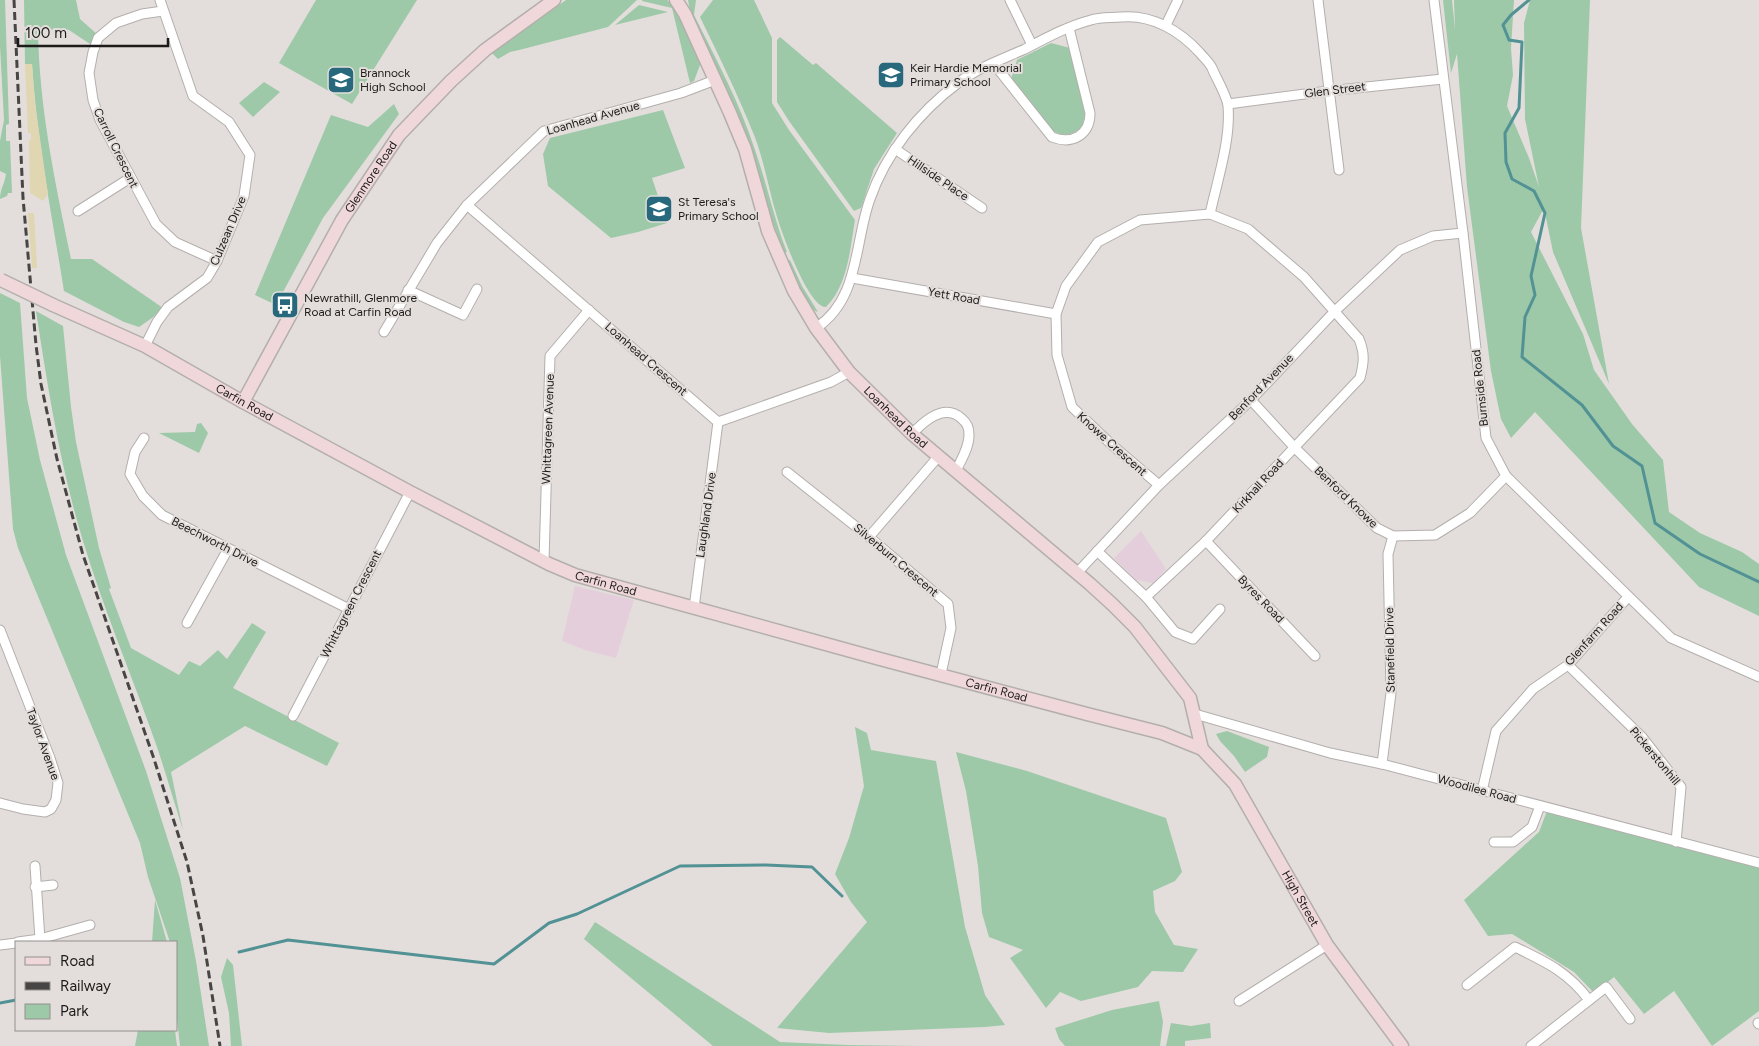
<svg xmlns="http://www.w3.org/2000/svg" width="1759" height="1046" font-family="Figtree,sans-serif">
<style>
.commercial{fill:#e5cedb}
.green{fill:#9dc9a8}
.sand{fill:#e0d6b1}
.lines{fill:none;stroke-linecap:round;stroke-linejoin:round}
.stream{stroke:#529295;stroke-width:3}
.street-casing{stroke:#b3afac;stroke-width:11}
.secondary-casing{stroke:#b3afac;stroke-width:15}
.street{stroke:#fff;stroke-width:9}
.secondary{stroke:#f0d8da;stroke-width:12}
.rail{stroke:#484644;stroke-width:3;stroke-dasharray:8 4;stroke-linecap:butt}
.secondary-bridge-casing{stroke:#b3afac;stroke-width:15;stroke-linecap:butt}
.secondary-bridge{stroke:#f0d8da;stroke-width:12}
.labels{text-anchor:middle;stroke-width:4;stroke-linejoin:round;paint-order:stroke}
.poi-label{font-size:12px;fill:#1c1b19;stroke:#e3dedb;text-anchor:start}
.street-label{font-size:12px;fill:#1c1b19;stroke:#e3dedb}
</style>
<rect width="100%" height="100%" fill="#e3dedb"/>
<!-- commercial -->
<g class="commercial">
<polygon points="1141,531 1166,569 1153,583 1136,580 1114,558"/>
<polygon points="575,586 634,600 616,658 588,651 562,641"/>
</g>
<!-- green -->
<g class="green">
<path d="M0 0H5L9 124 6 125V141H10L12 193H8L7 196 0 199C0 189 5 183 6 174L0 171V141L4 120 0 46Z"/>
<path d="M24 0H76L80 19 99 36 93 46 69 30 38 29C39 107 55 182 71 259H92L163 308 152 318 139 327 124 322 64 291C52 216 37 141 32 64H25Z"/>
<polygon points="316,0 417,0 352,104 279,63"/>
<polygon points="566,0 637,0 608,27 519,50 510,52 498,59 492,53"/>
<polygon points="642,0 667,0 674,6 702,64 700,65 694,81 690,83 672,8 642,1"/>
<path d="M688 0H696L694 15C716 59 740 103 755 150 767 184 774 219 787 252L784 253 768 209 749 142 690 11Z"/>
<path d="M713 0H754L772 38V103L789 130 855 220C850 249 848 285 826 307 809 308 783 236 778 220 769 192 765 163 754 135 738 95 719 56 700 17Z"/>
<polygon points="1443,0 1452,0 1455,30 1454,0 1514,0 1511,48 1513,75 1507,106 1529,158 1539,187 1525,119 1524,23 1530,0 1590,0 1581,228 1609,384 1553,252 1544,208 1531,232 1583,334 1594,370 1632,424 1663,460 1669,512 1700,533 1742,552 1759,564 1759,616 1699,587 1535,412 1511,438 1501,419 1491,371 1467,187 1457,54 1451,73"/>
<polygon points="639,5 668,12 615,25"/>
<polygon points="780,37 813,65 816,63 897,133 874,169 861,208 854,211 789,121 777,102 777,40"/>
<path d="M1051 43 1070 48 1085 115 1082 127C1073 135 1064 137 1053 131L1011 79 1017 60Z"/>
<polygon points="264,82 280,92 253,117 239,103"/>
<polygon points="394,104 399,114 323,218 276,305 255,295 331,115 368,127"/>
<polygon points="663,110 685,168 652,178 667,223 638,232 611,238 548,186 543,154 550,138"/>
<path d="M790 260 802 286 818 312C805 308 793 274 787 261Z"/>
<polygon points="0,293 20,303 27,398 40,460 66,555 146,771 180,878 196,961 209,1046 180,1046 176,1011 176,942 170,942 148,877 140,843 18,548 13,529 0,356"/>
<path d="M36 311 63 326 71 407 76 442 99 548 111 588 109 589 131 648 179 675 189 661 200 666 218 650 227 659 252 623 266 632 233 688 339 743 327 766 245 726 171 772 183 830C174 802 166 774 157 747 133 678 104 611 83 541 60 466 48 389 36 311Z"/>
<polygon points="201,423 208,433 199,453 159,433 195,432 197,424"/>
<polygon points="855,727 867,733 871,750 936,761 965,927 985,995 1005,1025 985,1027 829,1033 777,1028 867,922 851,902 835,874 849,838 864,786"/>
<polygon points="1227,731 1269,747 1267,757 1245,772 1234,756 1220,741 1216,734"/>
<polygon points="956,752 1027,771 1166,818 1182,872 1175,881 1153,891 1155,912 1174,945 1198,949 1183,972 1152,971 1138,987 1081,1001 1060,992 1046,1008 1010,958 1023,950 989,937 982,913 978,866 966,791"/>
<polygon points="1547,811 1759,865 1759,1011 1712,1046 1674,991 1644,1014 1614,977 1594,993 1574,972 1512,934 1488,936 1464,900 1539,832"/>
<polygon points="155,900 167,942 152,942"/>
<polygon points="595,922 780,1042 848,1045 920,1046 713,1046 584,939"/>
<polygon points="227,958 233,965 242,1046 231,1046 229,1013 221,977"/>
<polygon points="1159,1001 1163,1022 1160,1046 1065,1046 1059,1039 1055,1028 1112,1010"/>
<polygon points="1171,1023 1191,1026 1210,1023 1211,1038 1185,1041 1185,1046 1166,1046"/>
<polygon points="138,1030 175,1030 177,1046 135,1046"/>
</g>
<!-- sand -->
<g class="sand">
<polygon points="25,64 32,64 35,104 48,194 43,201 30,193 29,141 31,140 31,133 28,133"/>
<polygon points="28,213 34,213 37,268 32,268"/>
</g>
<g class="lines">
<!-- stream -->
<g class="stream">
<polyline points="1529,0 1511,15 1503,25 1509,40 1522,42 1519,108 1505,133 1506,162 1512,179 1534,191 1545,213 1531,276 1535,295 1525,317 1522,357 1582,405 1613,446 1642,466 1655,523 1700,554 1759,582"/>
<polyline points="239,952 288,940 494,964 549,923 577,914 680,866 766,865 812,867 842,896"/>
<polyline points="0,1003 16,1000"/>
</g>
<!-- street casing -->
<g class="street-casing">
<g id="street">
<polyline points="1010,0 1032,45"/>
<polyline points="1318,0 1339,170"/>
<polyline points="1434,0 1463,233 1486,438 1506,476 1671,638 1759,677"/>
<polyline points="163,11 142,14 116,23 98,38 93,52 89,73 93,100 100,120 156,224 175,242 217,261"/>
<polyline points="1166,25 1178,0"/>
<path d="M994 64 1052 137C1072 145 1090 135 1090 113L1069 28"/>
<polyline points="1228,104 1328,91 1443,79"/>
<polyline points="895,149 982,208"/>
<polyline points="467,205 718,422 831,382 849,372"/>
<polyline points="78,211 130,178"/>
<polyline points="852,278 1056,314"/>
<polyline points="408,290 463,315 477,289"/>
<path d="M816 328C860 299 854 243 870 199 886 153 919 112 958 83 977 68 1003 59 1025 49 1046 38 1068 26 1091 20 1100 17 1111 18 1121 17 1152 14 1180 31 1200 53 1204 58 1209 62 1212 68 1216 78 1227 96 1228 106 1231 140 1217 181 1210 214"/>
<polyline points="384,332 437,243 467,205 544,131 681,93 715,80"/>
<polyline points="145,346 157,322 168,307 207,278 217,261 244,196 250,155 229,122 193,96 160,0"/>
<polyline points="1251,400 1295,448 1377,528 1393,536 1435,535 1470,513 1506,476"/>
<path d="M912 434C924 421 944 403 961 418 967 423 969 427 969 435 969 448 961 460 956 471"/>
<polyline points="144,438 135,452 130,474 143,496 162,515 349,609"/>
<polyline points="787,472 869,537 948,604 951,628 941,674"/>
<polyline points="869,537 938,457"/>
<polyline points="1206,541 1315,656"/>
<path d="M1097 551 1146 597 1206 541 1360 378C1364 362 1365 354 1359 339L1304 277 1248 229 1210 214 1140 220 1098 242 1066 286 1056 314 1057 355 1072 407 1112 445 1159 485"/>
<polyline points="544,561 550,356 589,310"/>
<polyline points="1077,573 1159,485 1251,400 1335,311 1400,250 1433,236 1463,233"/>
<polyline points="1146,597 1175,632 1193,639 1220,609"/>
<polyline points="694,608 718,422"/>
<polyline points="187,623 228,549"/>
<polyline points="0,630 50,758 58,783 56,800 51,809 45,812 23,809 0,803"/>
<polyline points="1568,665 1642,737 1681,787 1676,842"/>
<polyline points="1195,714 1330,753 1382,764 1759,863"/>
<polyline points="293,716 410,492"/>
<polyline points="1382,764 1391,693 1388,554 1393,536"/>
<polyline points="1482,791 1496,731 1533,689 1568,665 1628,597"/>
<polyline points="1494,842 1513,842 1532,827 1540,806"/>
<polyline points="35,866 40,939"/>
<polyline points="35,887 53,885"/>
<polyline points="18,942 40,939 90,925"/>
<polyline points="0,945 16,943"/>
<path d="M1467 985 1515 947C1546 962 1568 972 1589 1000"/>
<polyline points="1239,1001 1327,945"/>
<polyline points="1758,1023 1759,1024"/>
<polyline points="1531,1046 1606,987 1630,1019"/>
</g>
</g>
<!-- secondary casing -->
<g class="secondary-casing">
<g id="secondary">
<path id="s1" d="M676 0 685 14 730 113 745 149 768 231 794 291 816 328 849 372 912 434 1090 584 1113 605 1135 627 1190 698 1202 749"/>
<path id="s2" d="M53 305 145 346 243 402 410 492 549 564 575 575 880 659 1087 714 1162 733 1202 749 1235 784 1327 945 1402 1046"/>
<path id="s3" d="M243 402 342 220 399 135 451 81 485 50 554 0"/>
</g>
</g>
<!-- street -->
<use href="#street" class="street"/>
<!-- secondary -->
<use href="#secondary" class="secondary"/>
<!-- rail -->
<polyline class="rail" points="14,0 23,198 36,345 41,384 57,459 83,555 153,756 187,862 203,936 220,1046"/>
<!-- secondary-bridge casing -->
<g class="secondary-bridge-casing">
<polyline id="secondary-bridge" points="1,280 53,305"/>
</g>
<!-- secondary-bridge -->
<use href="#secondary-bridge" class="secondary-bridge"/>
</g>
<!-- icons -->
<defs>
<g id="school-square" transform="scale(1.4375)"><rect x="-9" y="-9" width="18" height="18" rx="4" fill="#27687c" stroke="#e3dedb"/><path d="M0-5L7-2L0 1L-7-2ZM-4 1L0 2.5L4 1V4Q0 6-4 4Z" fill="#fff"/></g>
<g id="bus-square" transform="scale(1.4375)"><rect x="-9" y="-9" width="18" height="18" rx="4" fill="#27687c" stroke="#e3dedb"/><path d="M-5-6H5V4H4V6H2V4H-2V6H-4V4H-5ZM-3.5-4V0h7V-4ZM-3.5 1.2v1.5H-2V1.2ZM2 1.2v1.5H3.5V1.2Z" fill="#fff"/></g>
</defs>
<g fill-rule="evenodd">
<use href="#school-square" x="891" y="75"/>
<use href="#school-square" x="341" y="80"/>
<use href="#school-square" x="659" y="209"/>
<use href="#bus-square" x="285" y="305"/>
</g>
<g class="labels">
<!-- poi labels -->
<g class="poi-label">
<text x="910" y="72">Keir Hardie Memorial<tspan x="910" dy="14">Primary School</tspan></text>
<text x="360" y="77">Brannock<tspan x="360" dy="14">High School</tspan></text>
<text x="678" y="206">St Teresa's<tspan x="678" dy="14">Primary School</tspan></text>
<text x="304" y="302">Newrathill, Glenmore<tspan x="304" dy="14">Road at Carfin Road</tspan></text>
</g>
<!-- street labels -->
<g class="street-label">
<text transform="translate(1335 90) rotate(-7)" y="4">Glen Street</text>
<text transform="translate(593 118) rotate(-16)" y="4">Loanhead Avenue</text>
<text transform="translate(116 148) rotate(64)" y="4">Carroll Crescent</text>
<text dy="4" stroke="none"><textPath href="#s3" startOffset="259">Glenmore Road</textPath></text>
<text transform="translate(938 178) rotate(34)" y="4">Hillside Place</text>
<text transform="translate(228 231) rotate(-67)" y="4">Culzean Drive</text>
<text transform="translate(954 296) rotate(10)" y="4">Yett Road</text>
<text transform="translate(646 359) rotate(41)" y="4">Loanhead Crescent</text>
<text transform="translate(1261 387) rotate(-46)" y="4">Benford Avenue</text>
<text transform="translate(1480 388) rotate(-96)" y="4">Burnside Road</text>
<text dy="4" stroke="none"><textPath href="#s2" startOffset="215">Carfin Road</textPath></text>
<text dy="4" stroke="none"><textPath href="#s1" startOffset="478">Loanhead Road</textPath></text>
<text transform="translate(548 429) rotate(-88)" y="4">Whittagreen Avenue</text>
<text transform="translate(1112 444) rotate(42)" y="4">Knowe Crescent</text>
<text transform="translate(1258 486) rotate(-47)" y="4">Kirkhall Road</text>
<text transform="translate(1346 497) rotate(44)" y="4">Benford Knowe</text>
<text transform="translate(706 515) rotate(-82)" y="4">Laughland Drive</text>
<text transform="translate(215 542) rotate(27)" y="4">Beechworth Drive</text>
<text transform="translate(896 560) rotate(40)" y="4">Silverburn Crescent</text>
<text dy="4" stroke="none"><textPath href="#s2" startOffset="620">Carfin Road</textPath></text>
<text transform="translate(1261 599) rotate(46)" y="4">Byres Road</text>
<text transform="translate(351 604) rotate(-63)" y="4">Whittagreen Crescent</text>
<text transform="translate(1594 634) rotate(-48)" y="4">Glenfarm Road</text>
<text transform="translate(1390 650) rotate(-91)" y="4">Stanefield Drive</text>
<text dy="4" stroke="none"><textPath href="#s2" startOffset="1025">Carfin Road</textPath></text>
<text transform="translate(43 744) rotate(70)" y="4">Taylor Avenue</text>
<text transform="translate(1655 756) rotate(50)" y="4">Pickerstonhill</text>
<text transform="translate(1477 789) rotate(15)" y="4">Woodilee Road</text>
<text dy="4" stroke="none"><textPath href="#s2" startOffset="1419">High Street</textPath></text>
</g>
</g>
<!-- legend -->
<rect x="15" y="941" width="162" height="90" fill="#e3dedb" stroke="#93908d"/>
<rect x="25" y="957" width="25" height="8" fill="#f0d8da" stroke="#93908d"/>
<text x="60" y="966" font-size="15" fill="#1c1b19">Road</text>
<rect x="25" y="982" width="25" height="8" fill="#484644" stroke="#93908d"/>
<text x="60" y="991" font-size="15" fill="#1c1b19">Railway</text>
<rect x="25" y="1004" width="25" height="15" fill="#9dc9a8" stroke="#93908d"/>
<text x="60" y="1016" font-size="15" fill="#1c1b19">Park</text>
<!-- scale -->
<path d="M18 38v8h150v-8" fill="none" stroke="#1c1b19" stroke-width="2.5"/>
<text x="25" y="38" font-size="15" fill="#1c1b19" stroke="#e3dedb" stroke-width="4" paint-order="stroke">100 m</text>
</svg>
